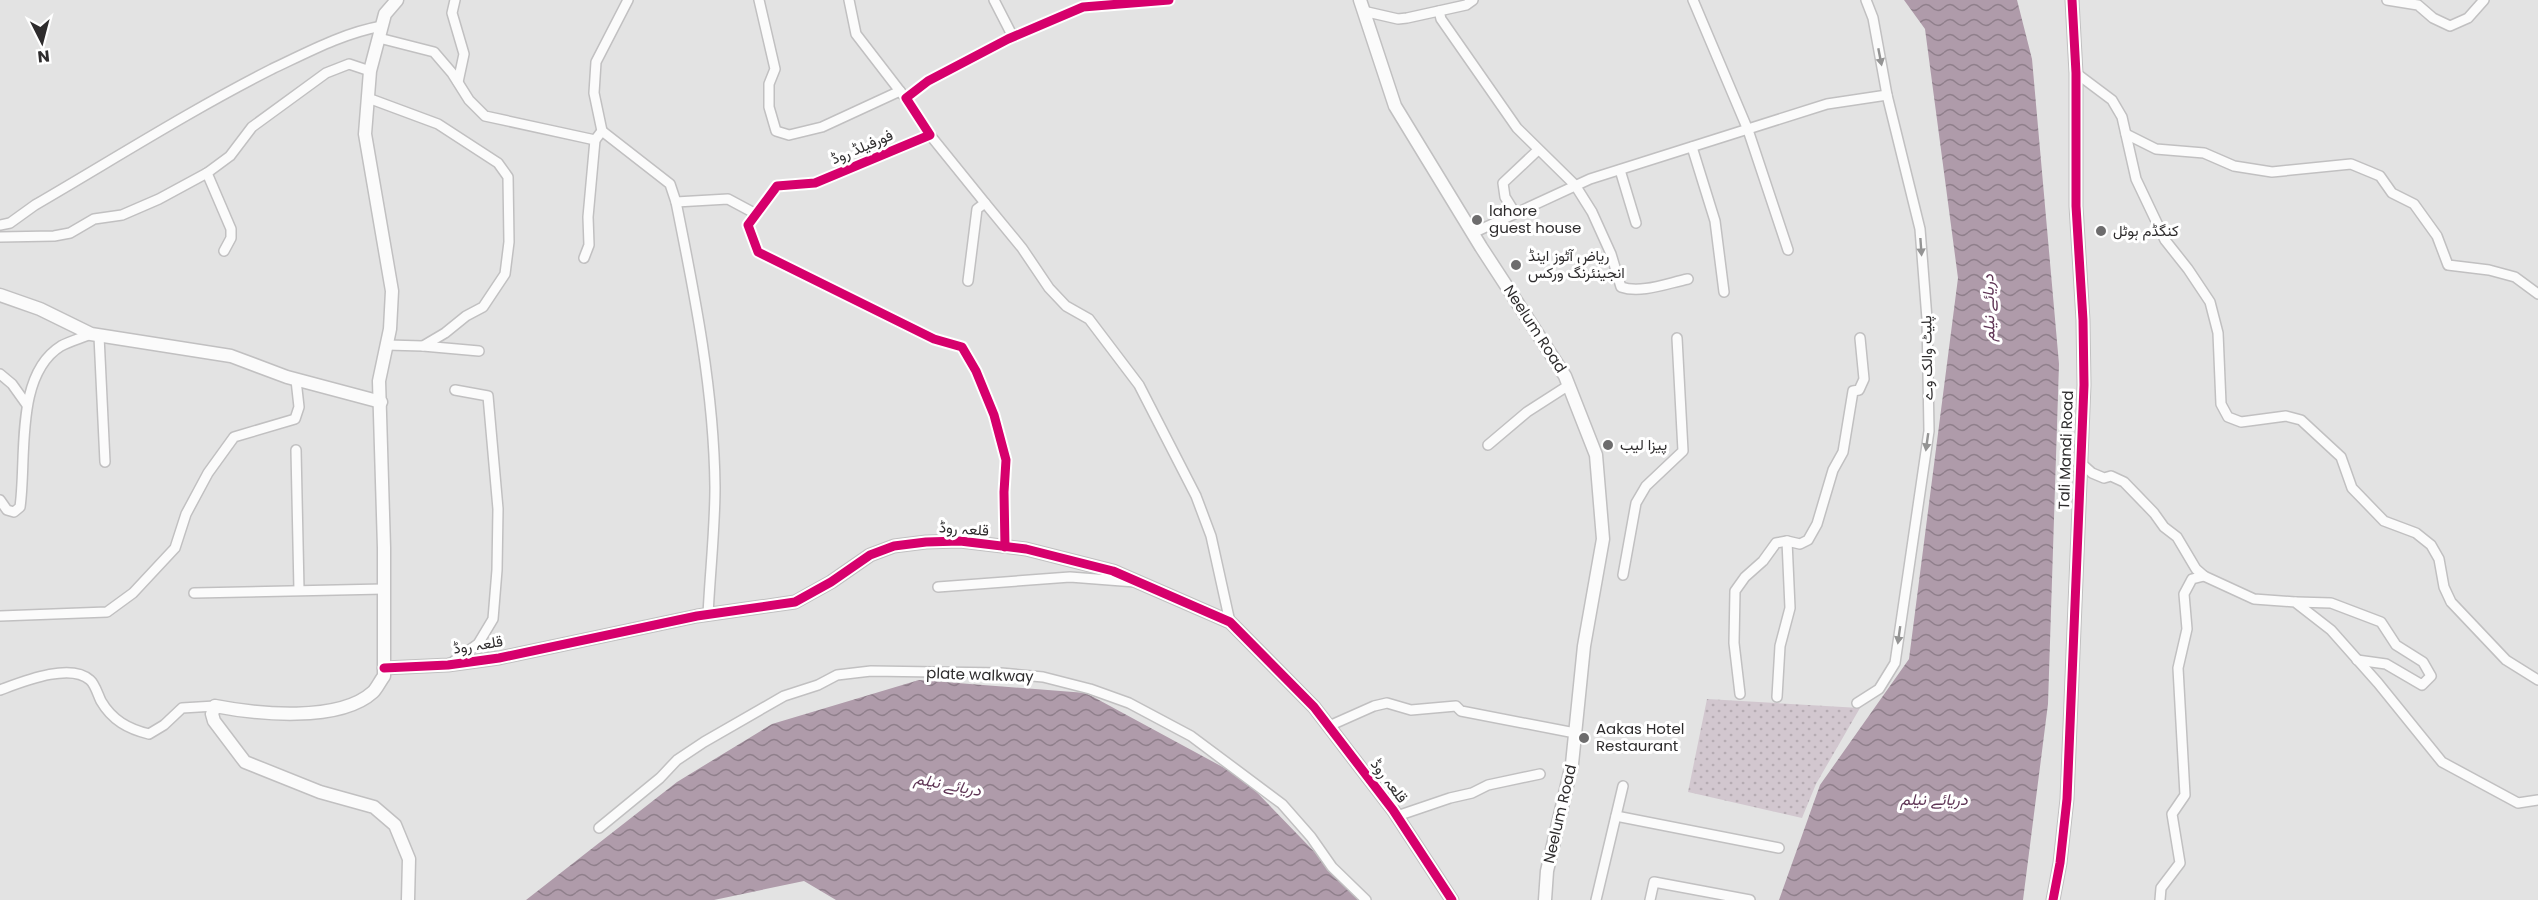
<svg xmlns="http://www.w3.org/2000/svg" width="2538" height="900" font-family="Poppins,Vazirmatn,sans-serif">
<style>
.grass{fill:url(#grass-dots)}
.water{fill:url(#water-waves)}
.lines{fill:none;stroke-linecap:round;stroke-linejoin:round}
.street-casing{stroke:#c1c0c1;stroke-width:12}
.secondary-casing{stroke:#c1c0c1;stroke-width:15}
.street{stroke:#fbfbfb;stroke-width:9}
.secondary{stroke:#fbfbfb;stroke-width:12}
.cycleway-casing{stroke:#fff;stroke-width:13}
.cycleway{stroke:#d6006c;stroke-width:9}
.oneway{fill:#949494}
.poi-dot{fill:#6d6c6d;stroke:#fff;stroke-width:2}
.labels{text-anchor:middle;stroke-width:6;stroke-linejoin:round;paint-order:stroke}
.street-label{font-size:15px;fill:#2e2c2d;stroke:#fff}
.poi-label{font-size:15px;fill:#2e2c2d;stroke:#fff;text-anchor:start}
.water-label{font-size:16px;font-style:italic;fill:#5f3555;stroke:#fff}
</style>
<defs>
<pattern id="grass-dots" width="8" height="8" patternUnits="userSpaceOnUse" patternTransform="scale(1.5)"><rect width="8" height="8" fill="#d2c7cf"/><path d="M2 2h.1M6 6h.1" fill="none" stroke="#b5abb2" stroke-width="1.8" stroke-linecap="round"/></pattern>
<pattern id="water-waves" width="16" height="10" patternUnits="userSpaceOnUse" patternTransform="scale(1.5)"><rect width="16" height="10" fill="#af9baa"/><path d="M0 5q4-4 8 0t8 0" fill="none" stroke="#8f7f8b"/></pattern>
</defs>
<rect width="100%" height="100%" fill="#e3e3e3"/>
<!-- grass -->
<polygon class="grass" points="1707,699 1860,708 1816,784 1802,818 1688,792"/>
<!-- water -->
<g class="water">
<polygon points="1904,0 2017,0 2032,59 2059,364 2048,704 2023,900 1779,900 1820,785 1909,659 1958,278 1925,29"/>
<polygon points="919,680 1086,693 1243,778 1361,900 836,900 804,881 714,900 526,900 677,782 772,724"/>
</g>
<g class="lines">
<!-- street casing -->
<g class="street-casing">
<g id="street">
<polyline points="455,0 452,13 464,54 458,82"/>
<polyline points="759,0 775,69 769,84 769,107 776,131 789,135 822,127 900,91"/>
<polyline points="849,0 856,34 903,95"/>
<polyline points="994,0 1013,37"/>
<polyline points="1693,0 1748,130 1788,250"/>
<polyline points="2387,0 2418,5 2433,18 2450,26 2468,18 2484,0"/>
<polyline points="1363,11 1398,19 1407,18 1466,5 1473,0"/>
<path d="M1439 11 1441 19 1517 128 1575 185 1592 212 1611 254 1621 287C1641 294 1668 283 1688 279"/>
<polyline points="379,38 434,52 452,73 469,100 485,116 595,140 602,131"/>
<polyline points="2076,73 2112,100 2122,117 2136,179 2165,240 2188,269 2210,302 2218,333 2221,404 2228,417 2241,422 2286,416 2301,420 2341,457 2352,488 2384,521 2416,533 2431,545 2439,559 2444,587 2451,602 2506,660 2538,680"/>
<polyline points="368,98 438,124 498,163 508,177 509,242 505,274 483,307 466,316 445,333 423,346 387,345"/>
<polyline points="602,131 670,184 676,202 728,199 756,214"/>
<polyline points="602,131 594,93 596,62 628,0"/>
<polyline points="2126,134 2156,149 2204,153 2234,166 2272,172 2351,164 2380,176 2392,193 2414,204 2437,236 2448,265 2489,270 2515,277 2538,294"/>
<polyline points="930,135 985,203 977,209 968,281"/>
<polyline points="1692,147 1715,221 1724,292"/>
<polyline points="1620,170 1636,223"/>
<polyline points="207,173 231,229 231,238 224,251"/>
<path d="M676 202C695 296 714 391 715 487 715 529 710 573 708 615"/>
<polyline points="985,203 1022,248 1049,288 1066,306 1089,319 1139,385 1196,496 1211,536 1230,622"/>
<polyline points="1515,213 1505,197 1503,183 1538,150"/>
<path d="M0 225 10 223 35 205C114 159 191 110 272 69 308 52 343 33 382 26"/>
<polyline points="1473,233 1590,179 1827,104 1887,95"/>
<polyline points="0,237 54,236 70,233 94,219 122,215 159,199 207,173 230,156 252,127 326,73 349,64 370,71"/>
<polyline points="584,258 589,245 588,217 595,140"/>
<polyline points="99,336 105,462"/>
<polyline points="423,346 479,351"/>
<polyline points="0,374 12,384 27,405"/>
<polyline points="1488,445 1527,412 1569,385"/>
<polyline points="296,450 299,590"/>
<polyline points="2082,464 2092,473 2104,478 2111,476 2124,482 2154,513 2164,527 2177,537 2196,569 2204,576"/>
<path d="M0 500 7 510 14 512 20 507C27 459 14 375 61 346 70 341 82 338 91 334"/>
<polyline points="1005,547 1004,492 1006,460 994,415 976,371 962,347 934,339 758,252 748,225 777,186 815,183 930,135 906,98 928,81 1008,39 1083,7 1169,0"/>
<polyline points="1623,575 1636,503 1646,486 1683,451 1677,338"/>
<polyline points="938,587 1070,577 1135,582"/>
<polyline points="194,593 384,589"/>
<polyline points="2296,602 2331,603 2381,622 2396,645 2423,662 2431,676 2422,685 2386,664 2357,660"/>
<polyline points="0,616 107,612 133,593 175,548 186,514 208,473 234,437 295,419 299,407 296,380"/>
<polyline points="450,664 478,644 493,619 497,570 498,509 488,396 455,390"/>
<path d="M0 690C22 682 70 662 90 680 95 684 98 695 101 701 112 720 128 729 149 734L164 725 182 708 215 706"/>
<polyline points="1740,694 1734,643 1735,591 1745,577 1763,561 1776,543 1787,541 1800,544 1808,540 1817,524 1833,470 1843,452 1853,391 1859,390 1864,379 1860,338"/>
<polyline points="1777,697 1780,646 1790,608 1787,541"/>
<polyline points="1857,703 1879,689 1895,663 1929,431 1927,319 1920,229 1887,95 1873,18 1866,0"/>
<polyline points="1329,726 1374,706 1387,703 1411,710 1456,706 1461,711 1575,733"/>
<polyline points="1397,816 1450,798 1472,793 1488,785 1540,774"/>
<polyline points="1616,816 1779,848"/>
<polyline points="599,828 660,778 677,760 704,742 784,696 818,685 837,675 871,671 1001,673 1043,677 1090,689 1129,703 1191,736 1282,804 1311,837 1332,867 1366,900"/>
<polyline points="1596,900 1623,786"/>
<polyline points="1650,900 1654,882 1750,900"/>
<polyline points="2160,900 2161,888 2180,863 2172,814 2185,795 2178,668 2187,629 2184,594 2192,579 2204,576 2254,599 2295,602 2331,630 2378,683 2442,762 2518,803 2538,800"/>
</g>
</g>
<!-- secondary casing -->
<g class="secondary-casing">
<g id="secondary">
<path d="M397 0 385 14 370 71 365 134 392 291 390 329 379 381 384 548V676C380 681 377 688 373 692 339 723 256 714 215 706L212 714 214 721 245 762 320 792 374 807 395 825 409 859 408 900"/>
<polyline points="1360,0 1395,106 1481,247 1565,376 1596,455 1603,539 1584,646 1572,764 1547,871 1545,900"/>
<polyline points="0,295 40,309 91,334 231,356 287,377 381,402"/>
<polyline points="384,668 448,665 499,658 697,616 795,602 831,582 870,555 894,546 926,542 960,541 1026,549 1113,571 1230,622 1314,707 1393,810 1452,900"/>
<polyline points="2053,900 2060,863 2067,799 2084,385 2083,320 2076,206 2076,73 2072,0"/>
</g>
</g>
<!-- street -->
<use href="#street" class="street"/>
<!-- secondary -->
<use href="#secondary" class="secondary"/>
<!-- cycleway casing -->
<g class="cycleway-casing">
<g id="cycleway">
<polyline points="1005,547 1004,492 1006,460 994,415 976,371 962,347 934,339 758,252 748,225 777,186 815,183 930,135 906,98 928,81 1008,39 1083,7 1169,0"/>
<polyline points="384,668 448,665 499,658 697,616 795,602 831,582 870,555 894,546 926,542 960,541 1026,549 1113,571 1230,622 1314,707 1393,810 1452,900"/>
<polyline points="2053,900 2060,863 2067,799 2084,385 2083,320 2076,206 2076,73 2072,0"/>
</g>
</g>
<!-- cycleway -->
<use href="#cycleway" class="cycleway"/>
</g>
<!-- one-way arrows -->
<defs><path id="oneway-solid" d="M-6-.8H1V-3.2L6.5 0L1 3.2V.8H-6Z" transform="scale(1.5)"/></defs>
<g class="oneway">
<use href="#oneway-solid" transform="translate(1880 57) rotate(79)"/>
<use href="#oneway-solid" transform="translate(1921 247) rotate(86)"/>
<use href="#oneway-solid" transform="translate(1927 442) rotate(98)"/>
<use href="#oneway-solid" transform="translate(1899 635) rotate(98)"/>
</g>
<!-- markers -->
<g class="poi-dot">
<circle cx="1477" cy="220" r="6"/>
<circle cx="2101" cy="231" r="6"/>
<circle cx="1516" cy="265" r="6"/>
<circle cx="1608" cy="445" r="6"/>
<circle cx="1584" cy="738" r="6"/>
</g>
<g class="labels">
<!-- street labels -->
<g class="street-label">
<text transform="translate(862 147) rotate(-23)" y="5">فورفیلڈ روڈ</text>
<text transform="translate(1535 329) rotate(57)" y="5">Neelum Road</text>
<text transform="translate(1927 358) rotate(-91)" y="5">پلیٹ والک وے</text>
<text transform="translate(2066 450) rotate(-88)" y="5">Tali Mandi Road</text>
<text transform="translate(964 529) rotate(4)" y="5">قلعہ روڈ</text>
<text transform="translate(478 645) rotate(-9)" y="5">قلعہ روڈ</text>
<text transform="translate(980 675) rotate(2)" y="5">plate walkway</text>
<text transform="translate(1389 781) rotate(53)" y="5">قلعہ روڈ</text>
<text transform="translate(1560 814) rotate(-77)" y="5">Neelum Road</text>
</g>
<!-- poi labels -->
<g class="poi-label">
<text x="1489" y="216">lahore<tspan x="1489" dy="17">guest house</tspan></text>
<text x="2113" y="236">کنگڈم ہوٹل</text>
<text x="1528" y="261">ریاض آٹوز اینڈ<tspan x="1528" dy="17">انجینئرنگ ورکس</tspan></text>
<text x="1620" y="450">پیزا لیب</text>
<text x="1596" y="734">Aakas Hotel<tspan x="1596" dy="17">Restaurant</tspan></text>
</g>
<!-- water labels -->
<g class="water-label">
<text transform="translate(1988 308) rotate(-91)" y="6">دریائے نیلم</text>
<text transform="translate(948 784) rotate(11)" y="6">دریائے نیلم</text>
<text x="1934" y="805">دریائے نیلم</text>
</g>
</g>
<!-- north arrow -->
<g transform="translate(42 42) rotate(174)" stroke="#ffffff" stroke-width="4.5" paint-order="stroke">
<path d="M0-4.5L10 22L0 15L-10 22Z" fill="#2e2c2d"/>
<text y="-9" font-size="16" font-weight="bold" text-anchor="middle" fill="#2e2c2d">N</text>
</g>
</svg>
